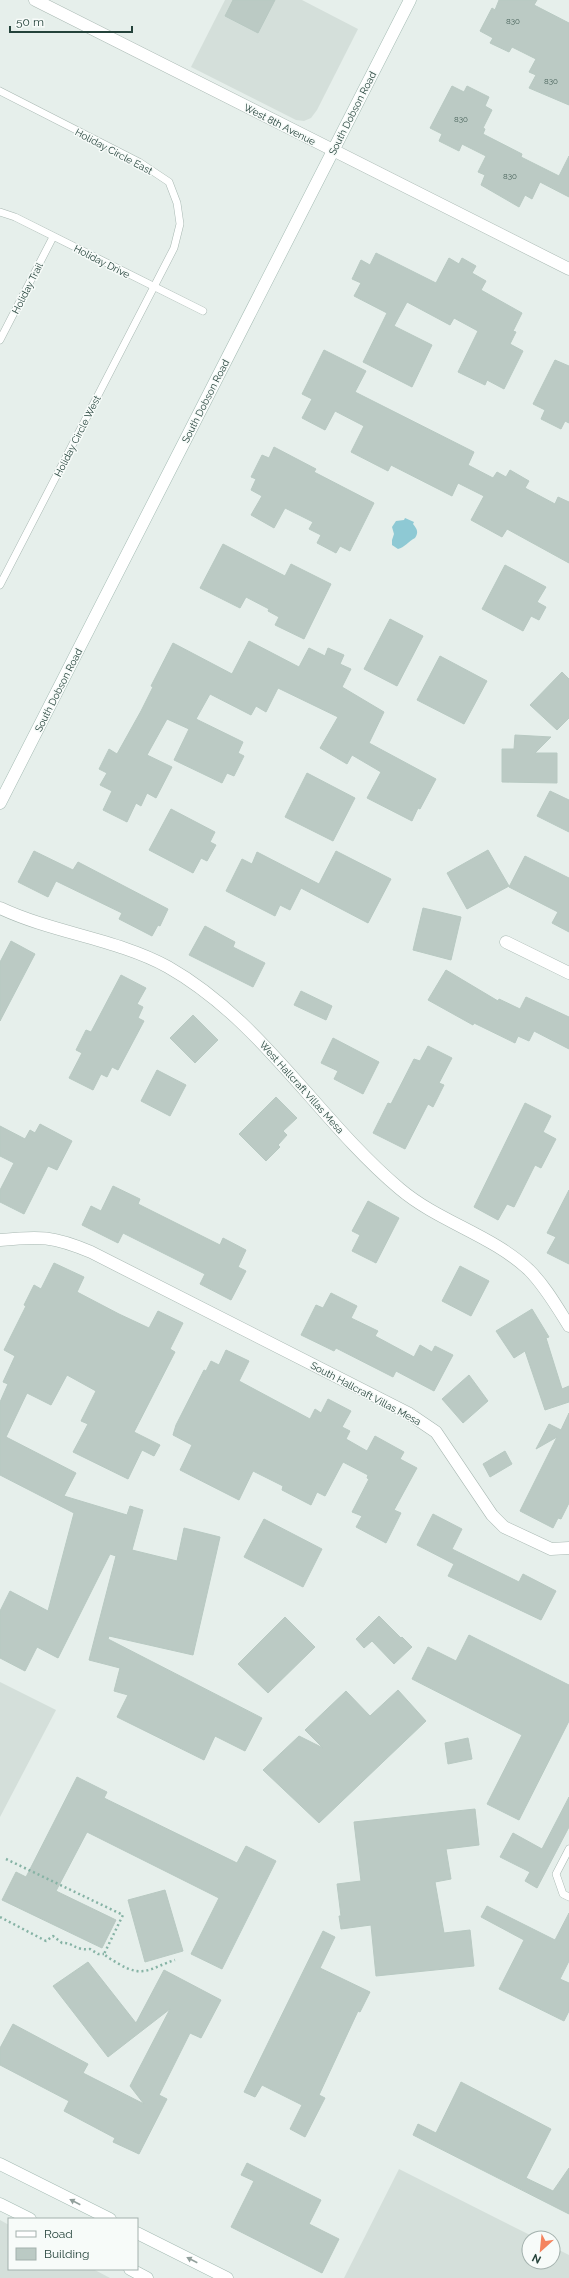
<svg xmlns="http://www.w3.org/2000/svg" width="569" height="2278" font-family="Raleway,sans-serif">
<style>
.built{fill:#d4dfda}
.water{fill:#8ec9d4}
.building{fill:#bbcac4;stroke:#b8c9c2}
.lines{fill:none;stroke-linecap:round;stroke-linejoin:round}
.service-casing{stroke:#a8b8b2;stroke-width:8}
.minor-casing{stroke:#a8b8b2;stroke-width:13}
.tertiary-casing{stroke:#a8b8b2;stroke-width:13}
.secondary-casing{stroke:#a4bbb3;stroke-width:13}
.path{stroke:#86b3a5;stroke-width:2.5;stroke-dasharray:2 3;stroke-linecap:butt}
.service{stroke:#fff;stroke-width:7}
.minor{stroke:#fff;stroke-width:12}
.tertiary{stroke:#fff;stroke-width:12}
.secondary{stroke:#fff;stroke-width:12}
.oneway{fill:#92a09c}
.labels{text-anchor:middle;stroke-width:3;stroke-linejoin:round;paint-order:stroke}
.number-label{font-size:8px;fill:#4a645c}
.street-label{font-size:10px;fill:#24423a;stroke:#f7fbf9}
</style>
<rect width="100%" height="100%" fill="#e6efeb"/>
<!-- built -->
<g class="built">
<polygon points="225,0 302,0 358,29 317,110 311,118 304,121 296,120 191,67"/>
<polygon points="0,1682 56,1710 0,1817"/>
<polygon points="399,2169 536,2238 529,2238 529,2262 553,2262 553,2247 569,2255 569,2278 344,2278"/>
<polygon points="0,2220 9,2225 9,2269 93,2269 110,2278 0,2278"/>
</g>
<!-- water -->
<path class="water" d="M405 518 414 522 413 524C417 529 419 532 415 538 409 541 404 548 398 549L392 545V540L394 534 392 527 396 521 404 520Z"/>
<!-- building -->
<g class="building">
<polygon points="233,0 275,0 258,33 225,16"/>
<polygon points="499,0 537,0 534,5 569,23 569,105 529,88 536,75 529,72 536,59 512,47 509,52 490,43 493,38 480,31 492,8 495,10"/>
<polygon points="452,86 464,92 467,86 489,97 485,106 492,110 483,128 485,129 483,134 522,154 521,157 559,176 569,156 569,197 540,182 532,199 525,195 519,207 481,185 485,175 478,172 486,156 462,144 459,151 439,141 442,134 430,128"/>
<polygon points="376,253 436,283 449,258 459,264 462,258 476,266 472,273 486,281 481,290 522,313 513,331 516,332 510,344 523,351 504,389 487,380 485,385 458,372 478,331 454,318 450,325 407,302 394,326 432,345 412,387 363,362 387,313 354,296 361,283 352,279 361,260 370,265"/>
<polygon points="324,350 366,371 355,392 474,452 468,465 493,478 497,472 506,477 510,470 529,481 525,488 555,504 558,497 569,502 569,563 507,529 502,537 471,520 484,496 458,483 452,496 391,465 388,471 351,452 364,426 335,411 325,430 302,418 312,399 302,394"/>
<polygon points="555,360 569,366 569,423 565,421 561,429 541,419 545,410 533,404"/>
<polygon points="274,447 316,469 314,472 374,503 350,551 340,546 336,553 317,543 321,535 309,529 313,522 285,508 274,528 251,515 262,496 251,490 256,479 251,477 262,455 269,458"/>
<polygon points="223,544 285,576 291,564 331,584 304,639 275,625 279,617 268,611 269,609 246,597 240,608 200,588"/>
<polygon points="505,565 546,587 537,602 546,607 539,620 531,616 523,631 482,609"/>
<polygon points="390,619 423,636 397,686 364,669"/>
<polygon points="249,641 299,667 309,648 325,656 328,648 344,655 340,664 351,669 342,687 384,712 369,743 436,779 420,809 418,808 412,821 367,798 381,772 352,755 347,764 320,748 338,717 278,688 266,712 256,706 251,715 210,694 196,719 243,742 238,753 244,756 234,776 227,773 222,783 174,760 189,729 167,719 147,755 172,767 156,798 147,793 141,806 136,803 127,822 103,810 112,791 100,785 107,773 99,769 109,749 117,754 141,711 153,687 151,686 173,643 232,674"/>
<polygon points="440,656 487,681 464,724 417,700"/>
<polygon points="562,672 569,679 569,718 557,730 530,705"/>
<polygon points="515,735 551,737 535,753 557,753 557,783 502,782 502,749 514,749"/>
<polygon points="307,773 355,798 333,841 285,817"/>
<polygon points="550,791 569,800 569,832 537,816"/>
<polygon points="171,809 215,832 210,842 216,845 207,861 201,858 193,873 149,850"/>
<polygon points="488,850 509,886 467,909 447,873"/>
<polygon points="34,851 73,870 78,862 168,909 160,926 158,925 152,936 119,919 122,913 56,881 48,897 18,882"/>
<polygon points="336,851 391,879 368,923 301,888 290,910 280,905 275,916 226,891 242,859 252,864 257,852 319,884"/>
<polygon points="525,856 569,878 569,932 552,923 558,912 509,887"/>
<polygon points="423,908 461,917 451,960 413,950"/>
<polygon points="205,926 235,942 233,947 265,963 253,987 189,955"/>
<polygon points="11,941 35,954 0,1021 0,962"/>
<polygon points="446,970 498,1001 499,999 520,1009 526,997 569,1017 569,1049 534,1031 529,1041 518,1036 515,1043 474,1023 473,1025 428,1000"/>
<polygon points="121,975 146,988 137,1004 143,1007 138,1018 144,1021 118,1070 112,1067 107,1077 101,1074 93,1090 69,1078 82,1053 76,1050 86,1030 91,1032"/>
<polygon points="301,991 332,1006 326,1020 294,1005"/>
<polygon points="193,1015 218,1040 195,1063 170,1038"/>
<polygon points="333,1038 379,1062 363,1094 334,1079 338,1071 321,1063"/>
<polygon points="428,1046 452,1058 439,1083 444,1085 433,1107 428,1104 405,1149 373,1133 388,1103 391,1104 414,1059 420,1061"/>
<polygon points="157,1070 186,1085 170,1116 141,1101"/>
<polygon points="276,1097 297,1118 283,1131 287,1135 278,1145 280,1147 266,1161 239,1134"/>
<polygon points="525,1103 551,1116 543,1132 556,1139 541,1168 535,1165 514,1207 507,1204 498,1220 474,1207"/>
<polygon points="40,1124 72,1141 57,1170 48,1166 24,1214 0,1202 0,1190 14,1163 0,1156 0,1126 25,1139 30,1130 35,1133"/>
<polygon points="113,1186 140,1199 138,1204 220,1245 223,1238 246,1250 238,1267 246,1271 231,1300 200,1284 205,1274 123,1233 118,1243 82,1225 91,1206 101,1211"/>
<polygon points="569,1190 569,1264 547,1253 556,1237 547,1233"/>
<polygon points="368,1201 399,1218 376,1263 352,1251 360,1235 352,1231"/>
<polygon points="54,1263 84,1277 77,1292 119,1314 149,1328 158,1311 183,1323 170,1349 175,1352 134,1432 160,1445 154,1456 142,1450 128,1479 73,1452 88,1424 81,1421 96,1391 67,1375 51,1405 27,1393 6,1437 76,1473 64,1496 127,1515 130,1506 143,1510 132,1550 177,1561 184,1528 220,1537 193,1655 109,1636 108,1639 262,1718 245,1751 215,1736 204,1760 117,1717 128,1695 114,1691 120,1668 89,1660 116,1556 110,1554 58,1658 37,1647 25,1671 0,1658 0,1611 10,1591 48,1611 74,1513 0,1475 0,1402 8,1384 3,1382 15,1356 4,1350 26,1306 24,1305 34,1285 41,1289"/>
<polygon points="460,1266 489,1281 471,1316 442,1301"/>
<polygon points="331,1293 357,1306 351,1318 378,1331 375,1336 414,1357 420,1345 432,1352 435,1346 453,1355 434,1391 396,1371 393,1377 336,1348 334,1351 301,1335 316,1305 323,1308"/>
<polygon points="532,1309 549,1337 546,1338 562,1389 569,1386 569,1402 545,1410 525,1351 514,1358 496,1331"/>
<polygon points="226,1350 249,1361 239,1381 310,1419 315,1409 321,1413 328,1399 351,1411 342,1427 350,1431 346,1439 367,1451 375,1436 404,1452 400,1459 417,1468 394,1510 401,1513 386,1543 356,1527 362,1516 352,1512 369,1479 367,1478 368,1475 343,1462 325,1496 317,1492 311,1505 282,1490 283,1486 253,1471 239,1500 180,1470 192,1445 173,1435 176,1425 204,1370 206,1371 211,1361 219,1365"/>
<polygon points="469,1375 488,1401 463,1423 442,1399"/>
<polygon points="569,1413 569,1503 561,1519 558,1518 553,1528 520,1511 557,1437 536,1449 549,1424 561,1430"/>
<polygon points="505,1451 512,1464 490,1477 483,1464"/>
<polygon points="433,1514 462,1529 452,1549 519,1582 523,1574 556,1591 541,1620 448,1576 454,1564 417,1545"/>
<polygon points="264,1519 322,1549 303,1587 244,1557"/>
<polygon points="379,1616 401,1638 402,1637 412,1647 394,1664 372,1641 364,1648 356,1639"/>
<polygon points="285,1617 315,1647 268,1693 238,1664"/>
<polygon points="469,1635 569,1685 569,1721 519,1820 487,1804 522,1735 412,1679 428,1647 456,1661"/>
<polygon points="398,1690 426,1721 319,1823 263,1770 299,1736 323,1748 305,1730 346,1691 370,1716"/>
<polygon points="468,1738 472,1759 448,1764 445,1743"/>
<polygon points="77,1777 107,1792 104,1798 237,1863 246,1846 276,1861 222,1969 191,1954 219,1898 87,1832 56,1891 116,1920 102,1948 2,1900 16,1872 26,1877"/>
<polygon points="569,1797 569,1827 537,1888 525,1881 530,1872 500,1857 513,1833 542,1849"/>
<polygon points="475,1809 479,1845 446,1849 451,1879 435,1882 444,1933 470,1930 474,1966 376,1976 371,1925 341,1929 339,1916 341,1916 337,1884 361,1881 354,1822"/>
<polygon points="165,1890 183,1951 145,1962 128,1900"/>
<polygon points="487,1906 555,1940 569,1913 569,1961 560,1979 569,1983 569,2011 564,2021 499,1989 524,1940 481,1917"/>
<polygon points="323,1931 335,1937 320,1968 370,1992 360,2012 358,2011 319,2095 325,2098 305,2137 290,2129 302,2105 262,2085 255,2097 244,2092"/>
<polygon points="88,1962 136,2023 164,1970 221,2000 201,2038 190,2033 159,2095 167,2099 139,2154 113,2142 115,2138 64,2111 69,2101 0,2065 0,2048 13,2024 88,2064 83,2073 144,2104 130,2086 170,2009 108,2057 53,1986"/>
<polygon points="461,2082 551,2129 526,2178 553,2191 569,2168 569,2214 413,2135 418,2124 436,2133"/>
<polygon points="247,2163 321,2200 309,2224 339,2239 322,2273 231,2227 254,2181 241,2175"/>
</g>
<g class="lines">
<!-- service casing -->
<g class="service-casing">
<g id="service">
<polyline points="0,91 139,162 169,182 177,203 180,224 174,248 0,585"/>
<polyline points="0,212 15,217 203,311"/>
<polyline points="0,340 53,237"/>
<polyline points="569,1849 556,1874 563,1894 569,1897"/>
</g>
</g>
<!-- minor casing -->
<g class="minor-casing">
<g id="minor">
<path d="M0 908C53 933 117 939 168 967 263 1021 318 1120 400 1189 439 1222 492 1235 529 1270 545 1286 557 1307 569 1326"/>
<polyline points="506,942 569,973"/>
<path d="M0 1240C40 1236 53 1236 91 1252L408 1413 436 1432 492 1515 504 1527 551 1549 569 1548"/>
</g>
</g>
<!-- tertiary casing -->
<g class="tertiary-casing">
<polyline id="tertiary" points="35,0 569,269"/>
</g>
<!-- secondary casing -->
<g class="secondary-casing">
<g id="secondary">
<polyline points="0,803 410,0"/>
<polyline points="0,2164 110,2219"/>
<polyline points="0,2204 30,2219"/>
<polyline points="137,2233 227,2278"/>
<polyline points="130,2269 147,2278"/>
</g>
</g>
<!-- path -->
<g class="path">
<path d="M6 1859 123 1915 104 1954C108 1958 114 1961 119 1964 144 1979 152 1967 175 1960"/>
<path d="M0 1917 46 1941 53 1936 62 1943C73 1942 75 1951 90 1949L98 1954H104"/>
</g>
<!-- service -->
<use href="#service" class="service"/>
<!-- minor -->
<use href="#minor" class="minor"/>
<!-- tertiary -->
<use href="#tertiary" class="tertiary"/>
<!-- secondary -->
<use href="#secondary" class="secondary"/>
</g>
<!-- one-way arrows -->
<defs><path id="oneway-solid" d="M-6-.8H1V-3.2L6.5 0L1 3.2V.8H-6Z"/></defs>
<g class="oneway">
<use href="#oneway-solid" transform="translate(75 2202) rotate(-153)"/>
<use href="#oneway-solid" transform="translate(192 2260) rotate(-153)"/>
</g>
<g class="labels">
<!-- number labels -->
<g class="number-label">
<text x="513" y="24">830</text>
<text x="551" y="84">830</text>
<text x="461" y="122">830</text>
<text x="510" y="179">830</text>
</g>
<!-- street labels -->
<g class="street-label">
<text transform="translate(352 113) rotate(-63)" y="4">South Dobson Road</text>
<text transform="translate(280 124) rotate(27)" y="4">West 8th Avenue</text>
<text transform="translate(114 151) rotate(28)" y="4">Holiday Circle East</text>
<text transform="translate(102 261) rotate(27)" y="4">Holiday Drive</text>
<text transform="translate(27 288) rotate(-63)" y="4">Holiday Trail</text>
<text transform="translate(205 401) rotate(-63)" y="4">South Dobson Road</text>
<text transform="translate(77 436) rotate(-63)" y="4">Holiday Circle West</text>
<text transform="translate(58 690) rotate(-63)" y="4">South Dobson Road</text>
<text transform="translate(302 1087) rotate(48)" y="4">West Hallcraft Villas Mesa</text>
<text transform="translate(366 1393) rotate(28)" y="4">South Hallcraft Villas Mesa</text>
</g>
</g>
<!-- legend -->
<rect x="8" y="2218" width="130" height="52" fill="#f7fbf9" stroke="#a3b1ad"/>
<rect x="16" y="2231" width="20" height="6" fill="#ffffff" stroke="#a3b1ad"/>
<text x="44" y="2238" font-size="12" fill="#24423a">Road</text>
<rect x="16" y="2248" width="20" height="12" fill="#bbcac4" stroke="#a3b1ad"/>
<text x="44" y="2258" font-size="12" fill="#24423a">Building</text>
<!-- north arrow -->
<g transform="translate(541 2250) rotate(207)"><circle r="19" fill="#f7fbf9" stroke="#a3b1ad"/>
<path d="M0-3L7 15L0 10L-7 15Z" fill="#f4845f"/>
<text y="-6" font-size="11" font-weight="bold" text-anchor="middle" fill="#24423a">N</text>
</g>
<!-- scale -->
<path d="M10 26v6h122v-6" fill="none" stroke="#24423a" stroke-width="2"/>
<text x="16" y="26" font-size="12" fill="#24423a" stroke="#f7fbf9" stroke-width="3" paint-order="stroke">50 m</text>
</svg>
